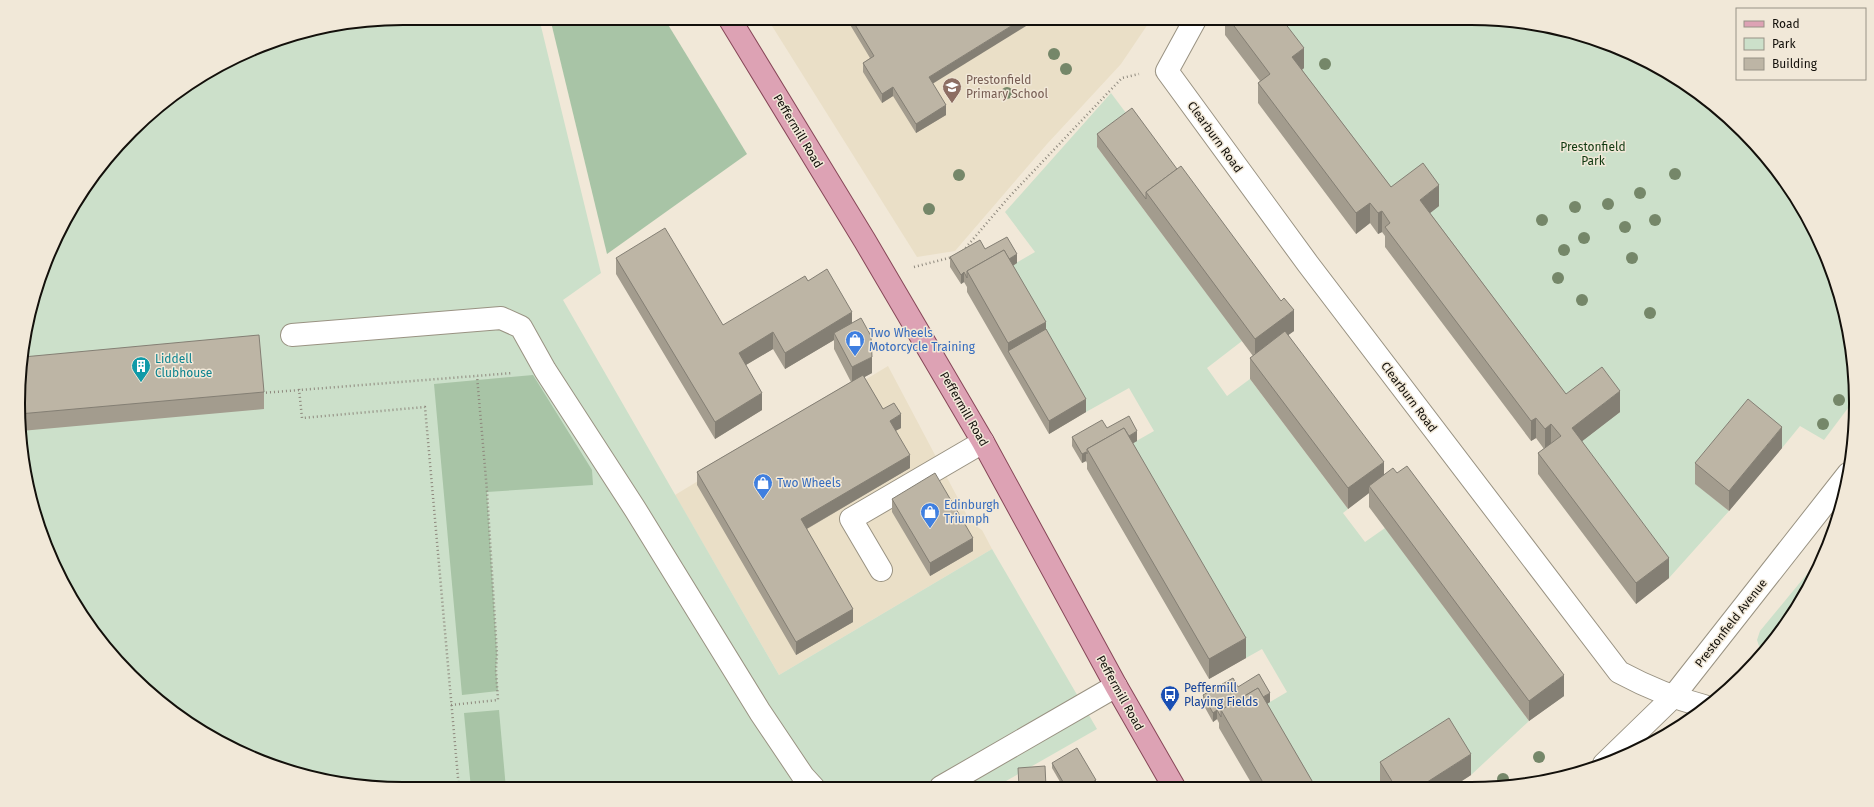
<svg xmlns="http://www.w3.org/2000/svg" width="1874" height="807" font-family="'Fira Sans',sans-serif">
<style>
.built{fill:#eadfc7}
.green{fill:#cce0ca}
.forest{fill:#a8c4a6}
.lines{fill:none;stroke-linecap:round;stroke-linejoin:round}
.minor-casing{stroke:#999282;stroke-width:24}
.major-casing{stroke:#874758;stroke-width:24}
.path{stroke:#8e887d;stroke-width:2.5;stroke-dasharray:1 3;stroke-linecap:butt}
.minor{stroke:#fff;stroke-width:22}
.major{stroke:#dda2b4;stroke-width:22}
.tree{fill:#758769}
.wall{fill:#a39c8e}
.shaded-wall{fill:#847f74}
.building{fill:#bdb5a5;stroke:#847f74}
.labels{text-anchor:middle;stroke-width:3;stroke-linejoin:round;paint-order:stroke}
.education-label{font-size:12px;fill:#785e54;stroke:#f1e8d8;text-anchor:start}
.street-label{font-size:12px;fill:#13100b;stroke:#f1e8d8}
.park-label{font-size:12px;fill:#0f380f;stroke:#f1e8d8}
.shop-label{font-size:12px;fill:#366cbe;stroke:#f1e8d8;text-anchor:start}
.culture-label{font-size:12px;fill:#0d838f;stroke:#f1e8d8;text-anchor:start}
.transit-label{font-size:12px;fill:#164399;stroke:#f1e8d8;text-anchor:start}
.rim{fill:none;stroke:#13100b;stroke-width:2}
</style>
<rect width="100%" height="100%" fill="#f1e8d8"/>
<!-- built -->
<g class="built">
<polygon points="767,18 1152,18 1121,64 1047,144 955,251 917,257"/>
<polygon points="888,366 971,523 982,530 992,549 779,675 675,495"/>
</g>
<!-- green -->
<g class="green">
<polygon points="404,18 539,18 601,273 563,300 779,675 992,549 1097,729 1006,781 1006,787 404,789 279,768 211,737 149,693 70,596 25,478 18,403 25,329 70,211 149,114 211,70 279,39"/>
<polygon points="1266,18 1471,18 1595,39 1663,70 1725,114 1776,169 1816,233 1843,304 1855,379 1854,400 1824,440 1800,426 1782,448 1749,420 1696,484 1729,511 1669,578 1572,449 1566,415 1391,208"/>
<polygon points="1111,93 1132,121 1097,147 1242,341 1207,368 1227,396 1250,379 1348,509 1343,513 1365,542 1385,528 1529,721 1471,775 1449,738 1380,782 1382,786 1303,786 1258,709 1287,692 1262,649 1246,658 1124,448 1154,431 1129,388 1086,412 1004,270 1035,252 1005,212"/>
<polygon points="1821,557 1791,618 1761,652 1757,640 1760,631"/>
</g>
<!-- forest -->
<g class="forest">
<polygon points="550,18 664,18 747,154 607,254"/>
<polygon points="533,375 592,470 593,485 487,492 497,654 496,670 498,691 462,695 434,384"/>
<polygon points="499,710 506,789 471,789 464,713"/>
</g>
<g class="lines">
<!-- minor casing -->
<g class="minor-casing">
<g id="minor">
<path d="M1196 18 1167 71 1308 264 1619 672C1647 687 1673 698 1704 706"/>
<polyline points="292,335 501,318 521,327 545,370 635,509 760,712 803,776 814,788"/>
<polyline points="881,570 851,519 983,442"/>
<polyline points="1604,764 1672,698 1848,474"/>
<polyline points="941,787 1116,686"/>
</g>
</g>
<!-- major casing -->
<g class="major-casing">
<polyline id="major" points="729,18 865,241 983,442 1116,686 1174,787"/>
</g>
<!-- path -->
<g class="path">
<polyline points="963,251 1009,197 1122,78 1139,74"/>
<polyline points="914,267 953,257"/>
<polyline points="299,389 302,418 425,407 459,789"/>
<polyline points="262,393 513,373"/>
<polyline points="451,705 498,700 496,670 497,654 487,491 477,376"/>
</g>
<!-- minor -->
<use href="#minor" class="minor"/>
<!-- major -->
<use href="#major" class="major"/>
</g>
<!-- trees -->
<g class="tree">
<circle cx="1054" cy="54" r="6"/>
<circle cx="1325" cy="64" r="6"/>
<circle cx="1066" cy="69" r="6"/>
<circle cx="1007" cy="93" r="6"/>
<circle cx="1675" cy="174" r="6"/>
<circle cx="959" cy="175" r="6"/>
<circle cx="1640" cy="193" r="6"/>
<circle cx="1608" cy="204" r="6"/>
<circle cx="1575" cy="207" r="6"/>
<circle cx="929" cy="209" r="6"/>
<circle cx="1542" cy="220" r="6"/>
<circle cx="1655" cy="220" r="6"/>
<circle cx="1625" cy="227" r="6"/>
<circle cx="1584" cy="238" r="6"/>
<circle cx="1564" cy="250" r="6"/>
<circle cx="1632" cy="258" r="6"/>
<circle cx="1558" cy="278" r="6"/>
<circle cx="1582" cy="300" r="6"/>
<circle cx="1650" cy="313" r="6"/>
<circle cx="1839" cy="400" r="6"/>
<circle cx="1823" cy="424" r="6"/>
<circle cx="1539" cy="757" r="6"/>
<circle cx="1503" cy="779" r="6"/>
</g>
<!-- wall -->
<g class="wall">
<polygon points="846,18 903,18 946,115 916,133 893,96 882,103 863,72 863,63 870,58"/>
<polygon points="1225,18 1281,18 1304,68 1302,70 1391,187 1439,206 1430,213 1566,394 1620,412 1582,441 1669,578 1636,604 1538,474 1538,453 1544,449 1536,438 1531,441 1385,247 1385,236 1382,232 1378,234 1370,223 1356,234 1258,103 1258,83 1260,81 1225,35"/>
<polygon points="1097,134 1294,331 1288,335 1384,475 1564,696 1529,721 1369,507 1369,493 1348,509 1250,379 1250,358 1253,356 1097,147"/>
<polygon points="985,249 1017,263 1013,266 1046,329 1086,412 1049,434 967,292 967,287 964,282 961,284 950,267 950,257"/>
<polygon points="616,258 723,325 808,281 852,323 872,373 864,377 883,409 901,428 895,431 910,468 807,529 853,622 796,655 697,485 697,472 851,382 834,349 834,340 785,369 773,349 746,365 762,410 715,439 616,274"/>
<polygon points="264,392 264,409 21,431 18,403"/>
<polygon points="1107,428 1137,441 1133,443 1246,658 1209,679 1087,469 1087,463 1086,461 1082,463 1072,446 1072,437"/>
<polygon points="1782,448 1729,511 1695,484 1695,463"/>
<polygon points="892,499 973,551 930,576 892,512"/>
<polygon points="1238,687 1270,702 1267,704 1315,786 1253,786 1219,728 1219,723 1217,719 1213,722 1203,704 1203,695"/>
<polygon points="1380,762 1471,775 1454,786 1382,786 1380,782"/>
<polygon points="1052,763 1096,785 1093,787 1063,787 1052,768"/>
</g>
<!-- shaded-wall -->
<g class="shaded-wall">
<polygon points="1024,18 1039,18 929,86 929,77"/>
<polygon points="1304,48 1304,68 1292,77 1292,57"/>
<polygon points="893,87 893,96 882,103 882,94"/>
<polygon points="946,105 946,115 916,133 916,124"/>
<polygon points="1439,185 1439,206 1420,221 1420,200"/>
<polygon points="1370,203 1370,223 1356,234 1356,213"/>
<polygon points="1382,211 1382,232 1378,234 1378,213"/>
<polygon points="1017,254 1017,263 976,287 972,280"/>
<polygon points="964,272 964,282 961,284 961,275"/>
<polygon points="1294,310 1294,331 1255,359 1255,339"/>
<polygon points="852,312 852,328 834,333 834,340 785,369 785,353"/>
<polygon points="1046,322 1046,343 1008,351 1008,343"/>
<polygon points="773,332 773,349 739,369 739,353"/>
<polygon points="872,357 872,373 852,384 852,367"/>
<polygon points="1620,391 1620,412 1572,449 1572,428"/>
<polygon points="762,393 762,410 715,439 715,422"/>
<polygon points="1086,399 1086,412 1049,434 1049,421"/>
<polygon points="901,414 901,428 890,434 890,421"/>
<polygon points="1536,418 1536,438 1531,441 1531,421"/>
<polygon points="1551,424 1551,444 1545,450 1545,429"/>
<polygon points="1782,427 1782,448 1729,511 1729,491"/>
<polygon points="1137,431 1137,441 1097,464 1093,458"/>
<polygon points="1086,452 1086,461 1082,463 1082,454"/>
<polygon points="910,455 910,468 801,532 801,519"/>
<polygon points="1384,462 1384,482 1369,486 1369,493 1348,509 1348,488"/>
<polygon points="973,538 973,551 930,576 930,563"/>
<polygon points="1669,558 1669,578 1636,604 1636,583"/>
<polygon points="853,609 853,622 796,655 796,642"/>
<polygon points="1246,638 1246,658 1209,679 1209,659"/>
<polygon points="1564,675 1564,696 1529,721 1529,701"/>
<polygon points="1270,693 1270,702 1230,725 1226,718"/>
<polygon points="1217,710 1217,719 1213,722 1213,713"/>
<polygon points="1471,754 1471,775 1454,786 1421,786"/>
<polygon points="1096,780 1096,785 1093,787 1085,787"/>
</g>
<!-- building -->
<g class="building">
<polygon points="851,18 903,18 907,24 916,18 1024,18 929,77 946,105 916,124 893,87 882,94 863,63 874,56"/>
<polygon points="1228,18 1281,18 1304,48 1292,57 1391,187 1423,163 1439,185 1420,200 1566,394 1602,367 1620,391 1572,428 1669,558 1636,583 1538,453 1561,436 1551,424 1545,429 1536,418 1531,421 1385,227 1390,223 1382,211 1378,213 1370,203 1356,213 1258,83 1270,74"/>
<polygon points="1132,108 1177,169 1146,192 1146,199 1097,134"/>
<polygon points="1181,166 1281,301 1284,298 1294,310 1255,339 1146,192"/>
<polygon points="665,228 723,325 805,276 808,281 827,269 852,312 785,353 773,332 739,353 762,393 715,422 616,258"/>
<polygon points="1007,237 1017,254 1009,259 1004,250 967,271 967,278 964,272 961,275 950,257 980,240 985,249"/>
<polygon points="1004,250 1046,322 1008,343 967,271"/>
<polygon points="861,318 871,336 872,357 852,367 834,333"/>
<polygon points="1046,329 1086,399 1049,421 1008,351"/>
<polygon points="1285,331 1384,462 1348,488 1250,358"/>
<polygon points="259,335 264,392 19,414 18,403 23,357"/>
<polygon points="863,375 883,409 894,403 901,414 890,421 910,455 801,519 853,609 796,642 697,472"/>
<polygon points="1748,399 1782,427 1729,491 1695,463"/>
<polygon points="1129,416 1137,431 1129,436 1124,428 1087,449 1087,454 1086,452 1082,454 1072,437 1102,420 1107,428"/>
<polygon points="1124,428 1246,638 1209,659 1087,449"/>
<polygon points="1407,466 1564,675 1529,701 1369,486 1393,468 1397,473"/>
<polygon points="935,473 973,538 930,563 892,499"/>
<polygon points="1259,674 1270,693 1263,697 1258,688 1221,710 1221,717 1217,710 1213,713 1203,695 1233,678 1238,687"/>
<polygon points="1258,688 1315,786 1265,786 1221,710"/>
<polygon points="1449,718 1471,754 1421,786 1395,786 1380,762"/>
<polygon points="1077,748 1096,780 1085,787 1066,787 1052,763"/>
<polygon points="1045,766 1046,787 1019,787 1018,768"/>
</g>
<!-- icons -->
<defs>
<g id="school-pin" transform="scale(1)"><path d="M0 17L-7.5 6A9.5 9.5 0 1 1 7.5 6Z" fill="#8d6e63" stroke="#f1e8d8"/><path d="M0-5L7-2L0 1L-7-2ZM-4 1L0 2.5L4 1V4Q0 6-4 4Z" fill="#fff"/></g>
<g id="shop-pin" transform="scale(1)"><path d="M0 17L-7.5 6A9.5 9.5 0 1 1 7.5 6Z" fill="#3f7fe0" stroke="#f1e8d8"/><path d="M-5-2.5h2.3a2.7 3.5 0 0 1 5.4 0H5L5.5 6h-11ZM-1.5-2.5h3a1.5 2.3 0 0 0-3 0Z" fill="#fff"/></g>
<g id="building-pin" transform="scale(1)"><path d="M0 17L-7.5 6A9.5 9.5 0 1 1 7.5 6Z" fill="#0f9aa8" stroke="#f1e8d8"/><path d="M-4-6H4V6H1V3H-1V6H-4ZM-2.5-4.3h1.7v1.8h-1.7ZM.8-4.3h1.7v1.8H.8ZM-2.5-1h1.7V.8h-1.7ZM.8-1h1.7V.8H.8Z" fill="#fff"/></g>
<g id="bus-pin" transform="scale(1)"><path d="M0 17L-7.5 6A9.5 9.5 0 1 1 7.5 6Z" fill="#1a4fb4" stroke="#f1e8d8"/><path d="M-5-6H5V4H4V6H2V4H-2V6H-4V4H-5ZM-3.5-4V0h7V-4ZM-3.5 1.2v1.5H-2V1.2ZM2 1.2v1.5H3.5V1.2Z" fill="#fff"/></g>
</defs>
<g fill-rule="evenodd">
<use href="#school-pin" x="952" y="87"/>
<use href="#shop-pin" x="855" y="340"/>
<use href="#building-pin" x="141" y="366"/>
<use href="#shop-pin" x="763" y="483"/>
<use href="#shop-pin" x="930" y="512"/>
<use href="#bus-pin" x="1170" y="695"/>
</g>
<g class="labels">
<!-- education labels -->
<g class="education-label">
<text x="966" y="84">Prestonfield<tspan x="966" dy="14">Primary School</tspan></text>
</g>
<!-- street labels -->
<g class="street-label">
<text transform="translate(798 131) rotate(59)" y="4">Peffermill Road</text>
<text transform="translate(1215 137) rotate(54)" y="4">Clearburn Road</text>
<text transform="translate(1409 397) rotate(53)" y="4">Clearburn Road</text>
<text transform="translate(964 409) rotate(60)" y="4">Peffermill Road</text>
<text transform="translate(1731 623) rotate(-52)" y="4">Prestonfield Avenue</text>
<text transform="translate(1120 693) rotate(61)" y="4">Peffermill Road</text>
</g>
<!-- park labels -->
<g class="park-label">
<text x="1593" y="151">Prestonfield<tspan x="1593" dy="14">Park</tspan></text>
</g>
<!-- shop labels -->
<g class="shop-label">
<text x="869" y="337">Two Wheels<tspan x="869" dy="14">Motorcycle Training</tspan></text>
<text x="777" y="487">Two Wheels</text>
<text x="944" y="509">Edinburgh<tspan x="944" dy="14">Triumph</tspan></text>
</g>
<!-- culture labels -->
<g class="culture-label">
<text x="155" y="363">Liddell<tspan x="155" dy="14">Clubhouse</tspan></text>
</g>
<!-- transit labels -->
<g class="transit-label">
<text x="1184" y="692">Peffermill<tspan x="1184" dy="14">Playing Fields</tspan></text>
</g>
</g>
<!-- crop -->
<path d="M0 0H1874V807H0ZM403 25H1471A378 378 0 0 1 1849 403V404A378 378 0 0 1 1471 782H403A378 378 0 0 1 25 404V403A378 378 0 0 1 403 25Z" fill="#f1e8d8" fill-rule="evenodd"/>
<path class="rim" d="M403 25H1471A378 378 0 0 1 1849 403V404A378 378 0 0 1 1471 782H403A378 378 0 0 1 25 404V403A378 378 0 0 1 403 25Z"/>
<!-- legend -->
<rect x="1736" y="8" width="130" height="72" fill="#f1e8d8" stroke="#989286"/>
<rect x="1744" y="21" width="20" height="6" fill="#dda2b4" stroke="#989286"/>
<text x="1772" y="28" font-size="12" fill="#13100b">Road</text>
<rect x="1744" y="38" width="20" height="12" fill="#cce0ca" stroke="#989286"/>
<text x="1772" y="48" font-size="12" fill="#13100b">Park</text>
<rect x="1744" y="58" width="20" height="12" fill="#bdb5a5" stroke="#989286"/>
<text x="1772" y="68" font-size="12" fill="#13100b">Building</text>
</svg>
